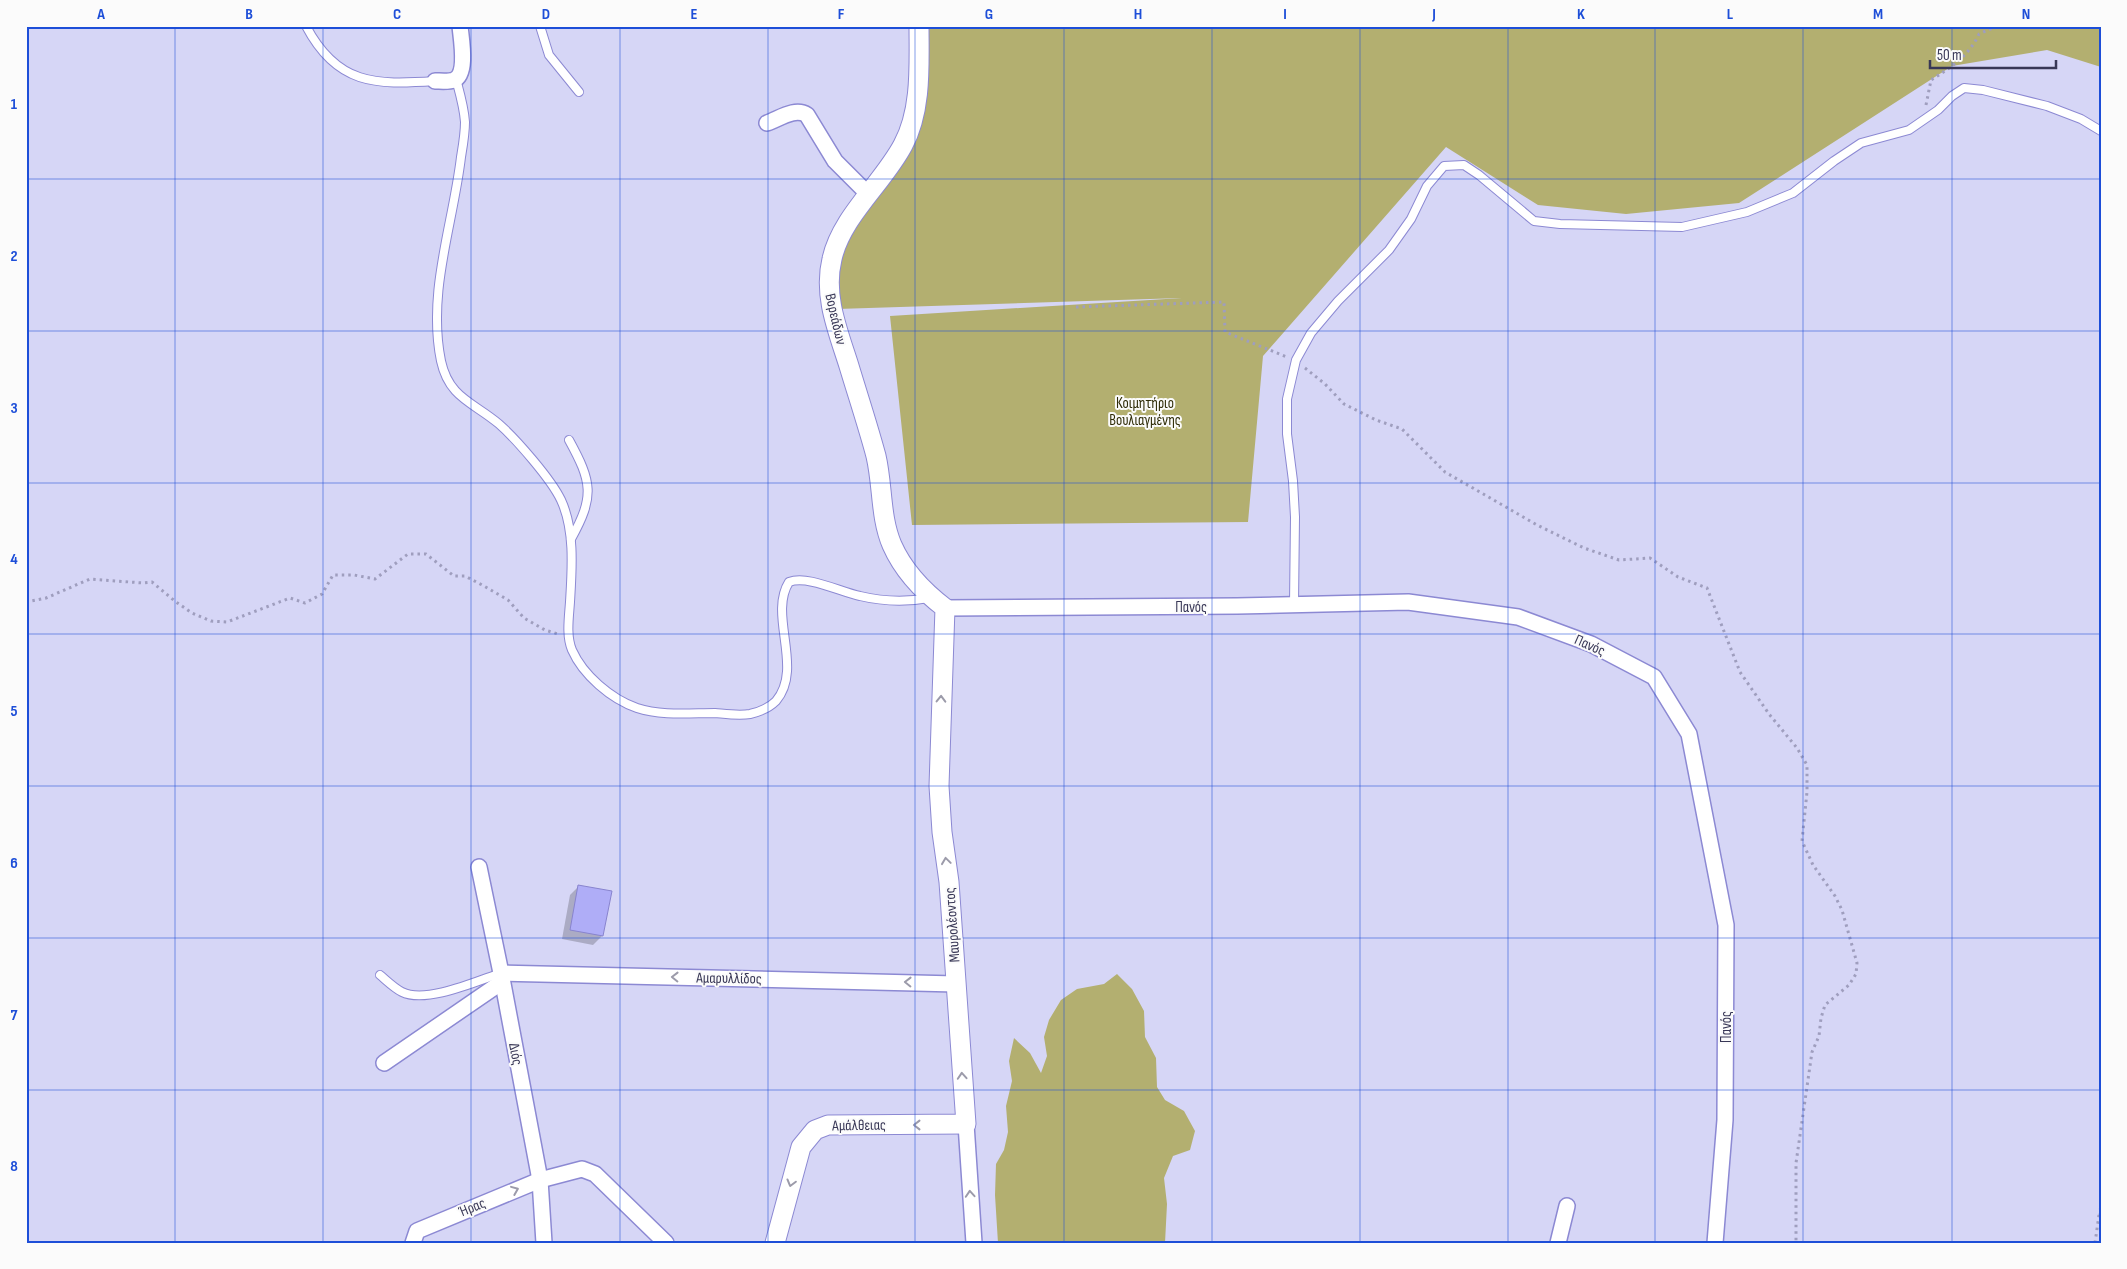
<svg xmlns="http://www.w3.org/2000/svg" width="2127" height="1269" font-family="'Sofia Sans Condensed',sans-serif">
<style>
.green{fill:#b3af70}
.shadow{fill:#0003}
.building{fill:#afadf7;stroke:#8884ce}
.lines{fill:none;stroke-linecap:round;stroke-linejoin:round}
.service-casing{stroke:#8c89d3;stroke-width:10}
.minor-casing{stroke:#8c89d3;stroke-width:18}
.tertiary-casing{stroke:#8c89d3;stroke-width:21}
.path{stroke:#9f9ebe;stroke-width:3;stroke-dasharray:2.5 4;stroke-linecap:butt}
.service{stroke:#fff;stroke-width:8}
.minor{stroke:#fff;stroke-width:15}
.tertiary{stroke:#fff;stroke-width:19}
.oneway{stroke:#9c9baa}
.grid{fill:none;stroke:#1d4ed8;stroke-width:1;stroke-opacity:0.55}
.labels{text-anchor:middle;stroke-width:4;stroke-linejoin:round;paint-order:stroke}
.street-label{font-size:15px;fill:#383756;stroke:#fbfbfb}
.park-label{font-size:15px;fill:#2f2c07;stroke:#fbfbfb}
.neatline{fill:none;stroke:#1d4ed8;stroke-width:2}
.grid-label{font-size:16px;text-anchor:middle;font-weight:bold;fill:#1d4ed8}
</style>
<rect width="100%" height="100%" fill="#d6d6f6"/>
<!-- green -->
<g class="green">
<polygon points="921,26 2101,26 2101,67 2047,50 1952,66 1739,203 1626,214 1538,205 1446,147 1263,356 1248,522 912,525 890,316 1182,298 837,309 840,249 911,146"/>
<polygon points="1117,974 1132,989 1144,1011 1145,1037 1156,1058 1157,1087 1165,1100 1184,1111 1195,1131 1190,1150 1173,1156 1164,1178 1167,1204 1165,1243 998,1243 995,1195 996,1164 1004,1150 1008,1132 1006,1106 1012,1081 1009,1061 1014,1038 1030,1053 1041,1073 1047,1056 1044,1037 1049,1020 1061,1000 1077,989 1104,984"/>
</g>
<!-- shadow -->
<polygon class="shadow" points="579,886 610,892 602,936 593,945 562,939 570,895"/>
<!-- building -->
<polygon class="building" points="578,885 612,891 603,936 570,930"/>
<g class="lines">
<!-- service casing -->
<g class="service-casing">
<g id="service">
<path d="M306 26C337 85 375 85 435 81"/>
<polyline points="540,26 549,55 579,92"/>
<path d="M456 79C460 94 464 107 465 122 465 134 463 145 461 157 453 225 427 292 441 361 449 398 473 402 499 424 516 439 551 479 561 500 575 530 572 569 570 602 569 617 566 636 572 650 583 675 611 699 637 708 661 716 690 713 715 713 726 714 739 716 750 714 759 712 769 708 776 701 804 668 768 615 789 582 808 575 840 592 860 596 881 601 907 602 929 598"/>
<path d="M569 440C592 482 595 496 571 539"/>
<polyline points="1294,604 1295,517 1293,481 1287,434 1287,399 1296,360 1311,333 1338,301 1389,250 1411,219 1427,186 1444,166 1464,165 1479,175 1534,221 1560,224 1682,227 1747,212 1793,193 1834,161 1861,143 1909,130 1938,110 1952,96 1964,88 1983,90 2047,106 2081,119 2101,131"/>
<path d="M380 975C386 980 394 988 402 992 426 1004 477 981 501 973"/>
</g>
</g>
<!-- minor casing -->
<g class="minor-casing">
<g id="minor">
<path d="M435 81C440 81 449 82 454 80 468 74 461 38 460 26"/>
<path d="M767 123C779 119 795 107 807 115L835 161 868 194"/>
<polyline points="945,608 1237,606 1408,602 1518,617 1591,644 1654,677 1689,734 1726,925 1725,1120 1715,1243"/>
<polyline points="479,867 501,973 540,1180 544,1243"/>
<polyline points="501,973 956,984"/>
<polyline points="384,1063 502,982"/>
<polyline points="966,1124 974,1243"/>
<polyline points="413,1243 417,1231 540,1180 582,1169 595,1174 666,1243"/>
<polyline points="1558,1243 1567,1206"/>
</g>
</g>
<!-- tertiary casing -->
<g class="tertiary-casing">
<path id="tertiary" d="M775 1243 801 1147 815 1130 828 1125 966 1124 949 882 942 832 939 786 945 608C924 592 903 570 892 545 880 517 883 486 876 456 868 426 858 396 849 366 838 331 823 296 832 259 841 217 883 183 903 145 922 110 919 64 919 26"/>
</g>
<!-- path -->
<g class="path">
<path d="M1926 105 1931 80C1950 68 1969 56 1979 34L1997 26"/>
<polyline points="1076,307 1224,302 1225,332 1287,357"/>
<polyline points="1305,368 1325,384 1344,404 1376,420 1402,429 1445,472 1537,525 1584,548 1619,560 1650,558 1678,577 1707,588 1740,672 1769,714 1797,748 1807,765 1807,792 1802,841 1813,865 1835,896 1842,910 1857,963 1856,974 1849,985 1825,1005 1821,1018 1819,1036 1812,1052 1796,1163 1796,1243"/>
<polyline points="26,602 46,598 90,579 143,583 152,582 176,602 192,613 211,621 227,622 290,598 305,603 322,594 333,575 354,575 375,579 408,554 426,554 454,576 465,576 484,586 508,600 524,618 545,630 558,634"/>
<polyline points="2100,1216 2101,1199"/>
<polyline points="2095,1243 2099,1215"/>
</g>
<!-- service -->
<use href="#service" class="service"/>
<!-- minor -->
<use href="#minor" class="minor"/>
<!-- tertiary -->
<use href="#tertiary" class="tertiary"/>
</g>
<!-- one-way arrows -->
<defs><path id="oneway-chevron" d="M-2-3.5L2.5 0L-2 3.5" fill="none" stroke-width="1.6" stroke-linecap="round" stroke-linejoin="round" transform="scale(1.25)"/></defs>
<g class="oneway">
<use href="#oneway-chevron" transform="translate(941 699) rotate(-89)"/>
<use href="#oneway-chevron" transform="translate(946 861) rotate(-98)"/>
<use href="#oneway-chevron" transform="translate(675 977) rotate(-179)"/>
<use href="#oneway-chevron" transform="translate(908 982) rotate(-179)"/>
<use href="#oneway-chevron" transform="translate(962 1076) rotate(-94)"/>
<use href="#oneway-chevron" transform="translate(917 1125) rotate(180)"/>
<use href="#oneway-chevron" transform="translate(791 1183) rotate(105)"/>
<use href="#oneway-chevron" transform="translate(515 1190) rotate(-22)"/>
<use href="#oneway-chevron" transform="translate(970 1194) rotate(-94)"/>
</g>
<!-- grid -->
<path class="grid" d="M175 26V1243M323 26V1243M471 26V1243M620 26V1243M768 26V1243M915 26V1243M1064 26V1243M1212 26V1243M1360 26V1243M1508 26V1243M1655 26V1243M1803 26V1243M1952 26V1243M26 179H2101M26 331H2101M26 483H2101M26 634H2101M26 786H2101M26 938H2101M26 1090H2101"/>
<g class="labels">
<!-- street labels -->
<g class="street-label">
<text transform="translate(836 319) rotate(77)" y="5">Βορεάδων</text>
<text x="1191" y="612">Πανός</text>
<text transform="translate(1590 645) rotate(24)" y="5">Πανός</text>
<text transform="translate(952 925) rotate(-94)" y="5">Μαυρολέοντος</text>
<text transform="translate(729 978) rotate(1)" y="5">Αμαρυλλίδος</text>
<text transform="translate(1726 1027) rotate(-90)" y="5">Πανός</text>
<text transform="translate(516 1054) rotate(79)" y="5">Διός</text>
<text transform="translate(859 1125) rotate(-1)" y="5">Αμάλθειας</text>
<text transform="translate(472 1207) rotate(-22)" y="5">Ήρας</text>
</g>
<!-- park labels -->
<g class="park-label">
<text x="1145" y="408">Κοιμητήριο<tspan x="1145" dy="17">Βουλιαγμένης</tspan></text>
</g>
</g>
<!-- border -->
<rect width="2127" height="1269" fill="none" stroke="#fbfbfb" stroke-width="55"/>
<!-- scale -->
<path d="M1930 60v8h126v-8" fill="none" stroke="#383756" stroke-width="2.5"/>
<text x="1937" y="60" font-size="15" fill="#383756" stroke="#fbfbfb" stroke-width="4" paint-order="stroke">50 m</text>
<rect x="28" y="28" width="2072" height="1214" class="neatline"/>
<g class="grid-label">
<text x="101" y="19">A</text>
<text x="249" y="19">B</text>
<text x="397" y="19">C</text>
<text x="546" y="19">D</text>
<text x="694" y="19">E</text>
<text x="841" y="19">F</text>
<text x="989" y="19">G</text>
<text x="1138" y="19">H</text>
<text x="1285" y="19">I</text>
<text x="1434" y="19">J</text>
<text x="1581" y="19">K</text>
<text x="1730" y="19">L</text>
<text x="1878" y="19">M</text>
<text x="2026" y="19">N</text>
<text x="14" y="109">1</text>
<text x="14" y="261">2</text>
<text x="14" y="413">3</text>
<text x="14" y="564">4</text>
<text x="14" y="716">5</text>
<text x="14" y="868">6</text>
<text x="14" y="1020">7</text>
<text x="14" y="1171">8</text>
</g>
</svg>
